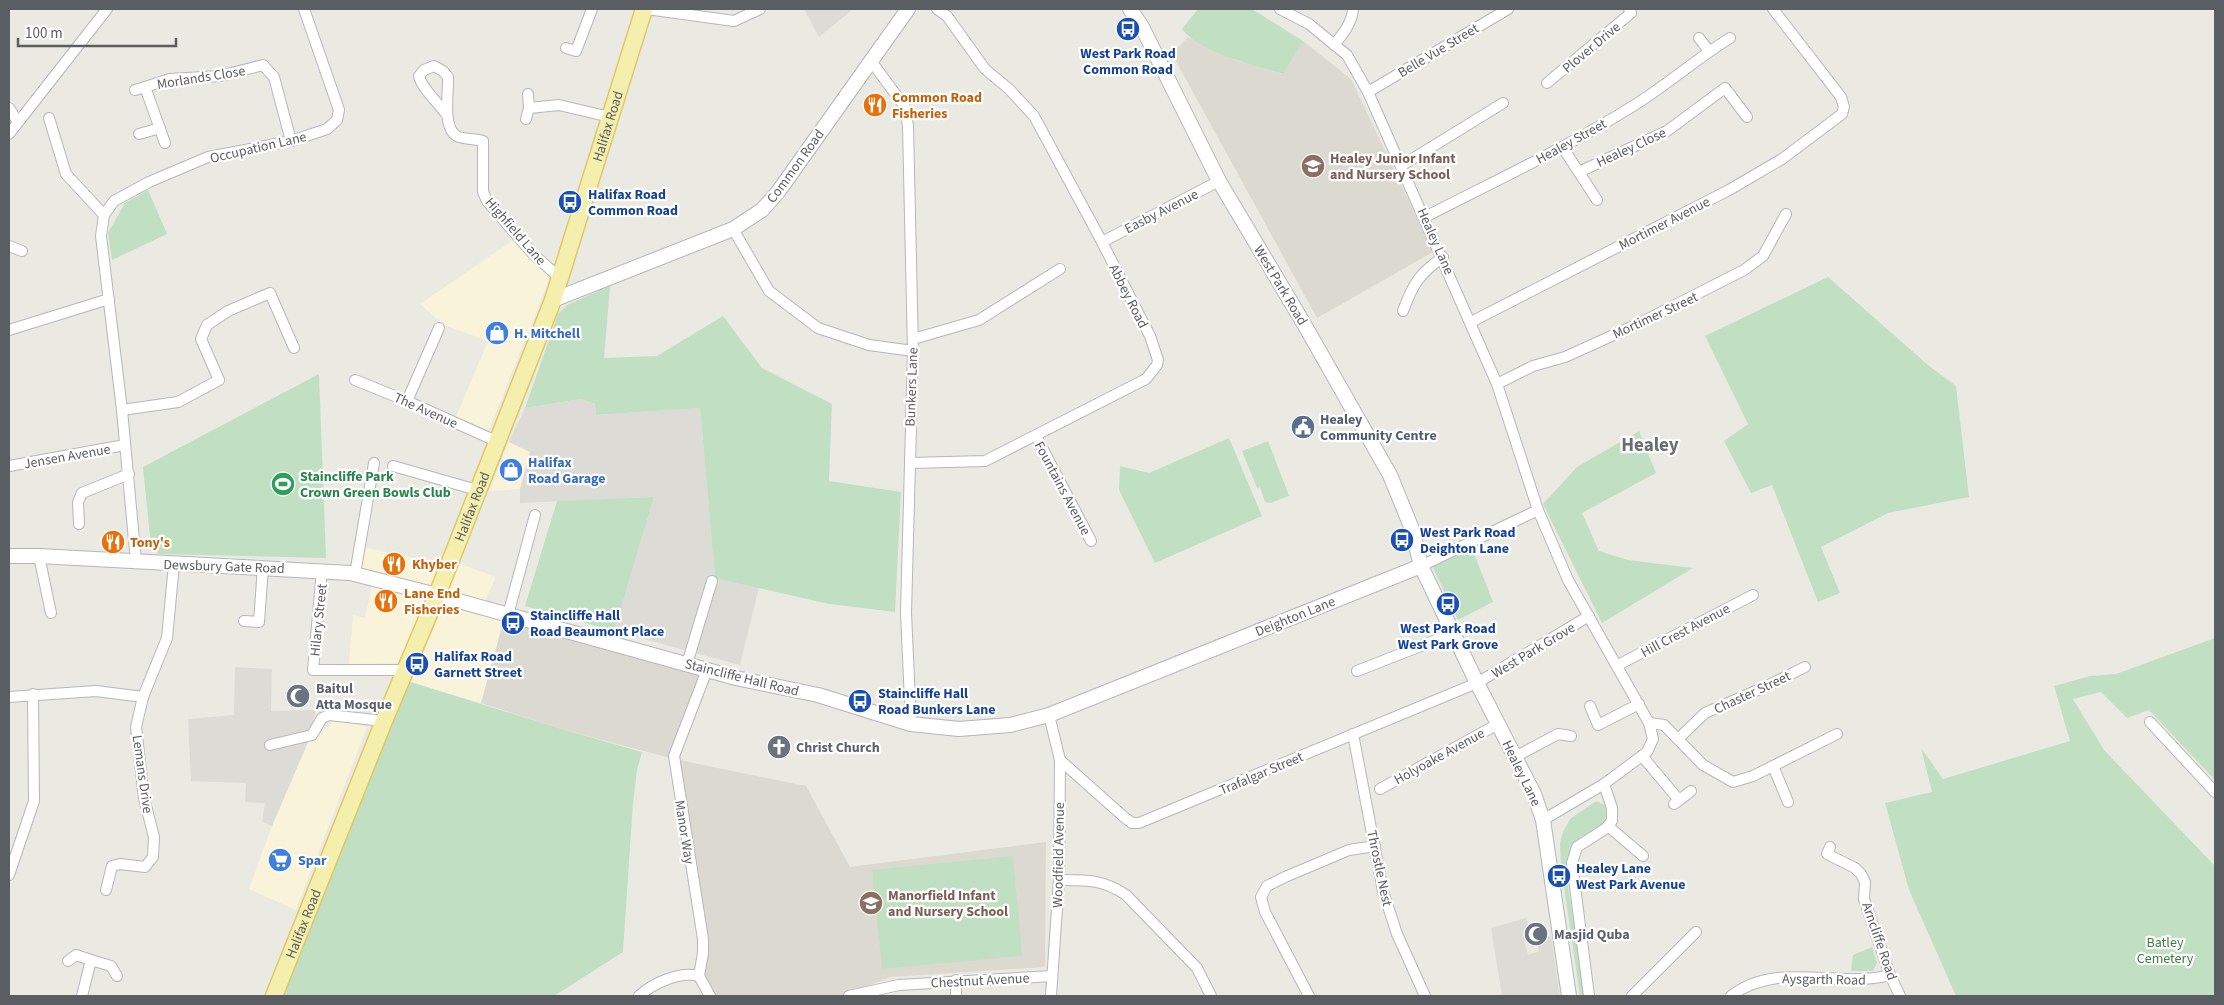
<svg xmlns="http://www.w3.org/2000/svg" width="2224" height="1005" font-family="'Source Sans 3',sans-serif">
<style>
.commercial{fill:#f9f4d9}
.industrial{fill:#dddbd6}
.education{fill:#dbd9d0}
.green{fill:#c1e0c3}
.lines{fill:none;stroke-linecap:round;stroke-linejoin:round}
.street-casing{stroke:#b4b7bb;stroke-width:12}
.secondary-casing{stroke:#b3b6bb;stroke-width:16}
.primary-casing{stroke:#dfc767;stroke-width:19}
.street{stroke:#fff;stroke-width:10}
.secondary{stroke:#fff;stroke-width:14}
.primary{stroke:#f5efad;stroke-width:16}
.labels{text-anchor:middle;stroke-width:4.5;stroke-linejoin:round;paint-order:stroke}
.street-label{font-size:14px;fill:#5a5d61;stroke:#fff}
.transit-label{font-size:14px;font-weight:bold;fill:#164399;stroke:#fff;text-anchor:start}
.food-label{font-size:14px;font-weight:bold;fill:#c56008;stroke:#fff;text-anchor:start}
.education-label{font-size:14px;font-weight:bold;fill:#785e54;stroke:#fff;text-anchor:start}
.shop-label{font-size:14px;font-weight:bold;fill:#366cbe;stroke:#fff;text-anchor:start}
.service-label{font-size:14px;font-weight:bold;fill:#4e5e75;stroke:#fff;text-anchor:start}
.leisure-label{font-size:14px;font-weight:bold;fill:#27864d;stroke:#fff;text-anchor:start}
.worship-label{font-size:14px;font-weight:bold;fill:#5b616d;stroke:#fff;text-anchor:start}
.park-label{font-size:14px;fill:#3e7c45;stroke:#fff}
.district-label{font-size:19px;font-weight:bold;fill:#6b6e73;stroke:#fff}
</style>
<rect width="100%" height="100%" fill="#ebeae2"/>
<!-- commercial -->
<g class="commercial">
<polygon points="515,239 551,275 489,430 456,417 488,341 444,325 420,304"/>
<polygon points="509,442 530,452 520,489 490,491"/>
<polygon points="362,547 447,565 458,563 496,577 481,609 505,616 481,703 401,679 410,663 349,664 353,615 365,618 372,586 359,572"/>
<polygon points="334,720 367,727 296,910 249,889 272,826 309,740 317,737"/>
</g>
<!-- industrial -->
<g class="industrial">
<polygon points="804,9 853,9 819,37"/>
<polygon points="581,399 595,404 596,415 700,408 715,577 759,587 740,665 614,631 654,497 520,503 520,489 530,452 509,442 525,408"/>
<polygon points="235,667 272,669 271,711 316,710 308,742 272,826 262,822 265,803 245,802 246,783 191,781 188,719 234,715"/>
<polygon points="1526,918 1530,931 1523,933 1528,955 1539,951 1537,940 1551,936 1560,996 1502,996 1491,928"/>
</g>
<!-- education -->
<g class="education">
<polygon points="1188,37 1238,61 1282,74 1303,41 1351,79 1433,252 1317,318 1172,54"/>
<polygon points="505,616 707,670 674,759 806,786 850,867 1046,842 1045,967 891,977 841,996 710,996 699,976 703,953 674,759 565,730 481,703"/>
</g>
<!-- green -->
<g class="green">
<path d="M1198 9H1252L1303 41 1283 74C1255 66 1199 52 1182 29Z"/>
<polygon points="148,190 167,234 112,260 108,233 125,203"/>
<polygon points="1828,277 1928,365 1956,386 1969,497 1888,513 1821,547 1840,593 1818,602 1772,485 1751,493 1724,441 1748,424 1705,336"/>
<polygon points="610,286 604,358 657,356 723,316 762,368 832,404 829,481 901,492 895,612 829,604 715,578 700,408 596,415 595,404 581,399 525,408 558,314 567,305"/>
<polygon points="319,374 326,558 159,554 151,547 143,467"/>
<polygon points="1639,431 1656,473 1582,513 1599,551 1628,560 1693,568 1602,623 1543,504 1577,467"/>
<polygon points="1229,438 1262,516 1155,563 1119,490 1120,466 1149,473"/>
<polygon points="1268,441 1289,496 1271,503 1265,502 1260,487 1257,488 1242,451"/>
<polygon points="654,497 614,631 525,606 557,501"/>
<polygon points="1471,546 1493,602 1458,620 1433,568 1436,562"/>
<polygon points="2215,638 2215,780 2149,710 2127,718 2101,692 2073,699 2104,750 2215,866 2215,996 1956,996 1909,890 1885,803 1932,792 1921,748 1943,779 2070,741 2054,686 2090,676 2116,674"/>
<polygon points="401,679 565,730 642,752 637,770 633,803 623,952 554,996 274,996"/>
<polygon points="1596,801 1605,805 1607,816 1603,825 1581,837 1574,845 1567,881 1586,996 1580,996 1561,866 1560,843 1563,832 1570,819"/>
<polygon points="1013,856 1022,956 882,969 872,870"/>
<polygon points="1872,947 1877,963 1873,971 1851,971 1853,955"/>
</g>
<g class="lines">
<!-- street casing -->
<g class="street-casing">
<g id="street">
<polyline points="647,9 734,21 760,9"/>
<polyline points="1280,9 1309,24 1347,55 1368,92 1497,384 1538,510 1568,580 1649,723 1653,739 1647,752 1604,784 1543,820"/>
<polyline points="1699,38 1709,51"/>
<path d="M1334 45C1343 34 1352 23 1353 9"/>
<polyline points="566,48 576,51 592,9"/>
<polyline points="871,61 905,107 908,126 913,351 906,613 911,724"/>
<polyline points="1547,83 1631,13 1629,9"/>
<polyline points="135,90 145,87"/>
<polyline points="1368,92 1508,9"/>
<polyline points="9,108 18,122"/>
<polyline points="529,108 559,105 610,117"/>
<path d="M446 114C438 102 422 89 419 76L424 70 434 66 443 71 448 77C449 91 441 131 459 137 466 139 475 139 483 141V192L487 201 534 255 560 278"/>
<polyline points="49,118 66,174 104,215"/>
<polyline points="526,119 529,108 528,94"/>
<polyline points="9,134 107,9"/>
<polyline points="139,134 160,128"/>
<polyline points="165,143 145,87 170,79 220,76 263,65 274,77 291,141"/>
<polyline points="1563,148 1597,200"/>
<polyline points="1401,166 1503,103"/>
<polyline points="1579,172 1667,131 1725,88 1747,117"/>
<path d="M1425 217C1495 181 1566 148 1633 106 1667 85 1696 59 1730 38"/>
<polyline points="733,229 769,291 818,328 869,345 913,351"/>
<polyline points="1102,242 1219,181"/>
<polyline points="9,246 22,251"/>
<path d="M1403 311C1413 284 1419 274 1443 257"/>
<polyline points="1471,322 1729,190 1782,159 1842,114 1844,107 1841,97 1773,9"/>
<polyline points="9,330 109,299"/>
<polyline points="913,339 979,320 1060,269"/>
<polyline points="355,380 407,401 496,441"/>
<polyline points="1497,384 1533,366 1565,357 1638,324 1744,270 1763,256 1786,214"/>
<polyline points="407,401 439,328"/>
<polyline points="122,410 178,402 219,380 201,339 207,325 228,311 270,293 294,348"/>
<polyline points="1036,436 1091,541"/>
<polyline points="910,463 985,461 1146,379 1157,365 1158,360 1150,336 1102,242 1034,116 1009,89 985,69 947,16 937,9"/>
<polyline points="9,466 125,445"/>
<polyline points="393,466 477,490"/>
<polyline points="79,524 78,502 82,493 129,474"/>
<polyline points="39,556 51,613"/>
<polyline points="136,562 122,410 101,236 104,215 114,201 149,182 208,157 291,141 327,129 337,120 339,110 304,9"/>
<polyline points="1421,566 1538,510"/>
<polyline points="322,570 313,670 405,670"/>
<polyline points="355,574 374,463"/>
<polyline points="508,615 535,515"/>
<polyline points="244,621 259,622 263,567"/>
<polyline points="687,664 712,581"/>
<polyline points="1618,665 1753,595"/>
<polyline points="707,670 674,756 703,939 703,953 699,976 710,996"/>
<polyline points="1357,671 1454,633"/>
<polyline points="9,697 96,691 143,697"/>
<polyline points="1590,706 1598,725 1639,704"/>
<polyline points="1049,715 1060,760 1059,880 1051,996"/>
<polyline points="2150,722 2215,792"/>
<polyline points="1649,723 1664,725 1703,765 1733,782 1753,776 1837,734"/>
<polyline points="1353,734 1383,891 1397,934 1425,996"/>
<polyline points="1678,739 1705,713 1767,686 1805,667"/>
<polyline points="270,745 312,735 322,718 329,715 384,721"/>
<polyline points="1642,756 1679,800"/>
<polyline points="1515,757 1558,734 1571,736"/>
<polyline points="1060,760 1124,817 1132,823 1139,823 1477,683 1589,616"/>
<polyline points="1773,766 1788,802"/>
<polyline points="1380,789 1498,724"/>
<polyline points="1674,804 1691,791"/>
<polyline points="1608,826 1643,856"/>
<polyline points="1830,847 1827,854 1855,868 1861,874 1865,882 1864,899 1890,975 1900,996"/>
<polyline points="9,875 34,801 33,694"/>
<path d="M1059 880C1086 880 1103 879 1126 895L1197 968 1211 996"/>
<polyline points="106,890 112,866 120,864 145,867 153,857 154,837 144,798 136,727 143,697 167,638 174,564"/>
<polyline points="91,960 111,966 117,976"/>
<polyline points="68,961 76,955 91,960 82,996"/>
<path d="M639 996C653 983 680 971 699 976"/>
<polyline points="849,996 899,985 1052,976"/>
<polyline points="956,996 956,980"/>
<polyline points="1309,996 1265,912 1261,897 1267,886 1285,877 1349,850 1375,846"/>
<polyline points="1589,996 1572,863 1577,847 1605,829 1612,821 1612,808 1604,784"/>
<polyline points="1632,996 1696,932"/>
<path d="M1731 996C1777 960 1839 989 1890 975"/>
</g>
</g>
<!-- secondary casing -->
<g class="secondary-casing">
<g id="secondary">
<polyline points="1130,9 1142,27 1219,181 1304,324 1390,475 1412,529 1421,566 1477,683 1534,794 1543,820 1569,996"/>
<polyline points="553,300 733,229 762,210 778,192 908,9"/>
<polyline points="9,556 39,556 350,573 437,595 736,678 818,695 911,724 959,729 1010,725 1049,715 1421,566"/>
</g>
</g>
<!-- primary casing -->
<g class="primary-casing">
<g id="primary">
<path id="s1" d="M274 996 384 721 437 595 553 300 644 9"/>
</g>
</g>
<!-- street -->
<use href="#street" class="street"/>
<!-- secondary -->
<use href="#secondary" class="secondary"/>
<!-- primary -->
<use href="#primary" class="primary"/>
</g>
<!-- icons -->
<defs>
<g id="bus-disc" transform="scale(1.25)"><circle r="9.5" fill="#1a4fb4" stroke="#fff"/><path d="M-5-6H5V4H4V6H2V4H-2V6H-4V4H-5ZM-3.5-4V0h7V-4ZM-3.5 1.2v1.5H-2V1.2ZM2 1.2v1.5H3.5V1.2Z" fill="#fff"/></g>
<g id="restaurant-disc" transform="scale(1.25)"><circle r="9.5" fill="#e8710a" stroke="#fff"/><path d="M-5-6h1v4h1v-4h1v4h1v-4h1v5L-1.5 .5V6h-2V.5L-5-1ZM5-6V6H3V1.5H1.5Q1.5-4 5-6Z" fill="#fff"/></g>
<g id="school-disc" transform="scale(1.25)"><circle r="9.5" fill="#8d6e63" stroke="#fff"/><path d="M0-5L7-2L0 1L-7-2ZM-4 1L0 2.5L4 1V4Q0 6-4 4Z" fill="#fff"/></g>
<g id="shop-disc" transform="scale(1.25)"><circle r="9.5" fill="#3f7fe0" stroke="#fff"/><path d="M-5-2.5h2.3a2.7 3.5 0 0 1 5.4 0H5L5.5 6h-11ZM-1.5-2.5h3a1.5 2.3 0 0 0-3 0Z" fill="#fff"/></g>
<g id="civic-disc" transform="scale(1.25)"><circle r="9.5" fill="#5c6f8a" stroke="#fff"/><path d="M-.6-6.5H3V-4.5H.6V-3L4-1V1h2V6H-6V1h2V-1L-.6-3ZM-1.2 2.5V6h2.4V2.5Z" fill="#fff"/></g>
<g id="stadium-disc" transform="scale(1.25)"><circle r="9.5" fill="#2e9e5b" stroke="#fff"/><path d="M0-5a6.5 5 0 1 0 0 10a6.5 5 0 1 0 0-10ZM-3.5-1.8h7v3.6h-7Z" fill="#fff"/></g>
<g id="mosque-disc" transform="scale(1.25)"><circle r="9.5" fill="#6b7280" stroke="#fff"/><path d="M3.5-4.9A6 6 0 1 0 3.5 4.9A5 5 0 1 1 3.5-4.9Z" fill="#fff"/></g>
<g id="church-disc" transform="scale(1.25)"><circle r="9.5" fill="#6b7280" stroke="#fff"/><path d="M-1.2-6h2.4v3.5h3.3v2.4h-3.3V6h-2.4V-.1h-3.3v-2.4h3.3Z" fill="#fff"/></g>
<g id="supermarket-disc" transform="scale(1.25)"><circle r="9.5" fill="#3f7fe0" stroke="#fff"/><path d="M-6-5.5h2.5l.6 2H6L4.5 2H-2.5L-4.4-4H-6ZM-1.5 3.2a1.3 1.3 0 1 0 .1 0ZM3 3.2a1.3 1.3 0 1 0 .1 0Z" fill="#fff"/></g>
</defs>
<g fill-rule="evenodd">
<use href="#bus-disc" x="1128" y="29"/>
<use href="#restaurant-disc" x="875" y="105"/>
<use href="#school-disc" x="1313" y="166"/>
<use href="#bus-disc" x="570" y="202"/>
<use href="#shop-disc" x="497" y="333"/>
<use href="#civic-disc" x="1303" y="427"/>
<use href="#shop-disc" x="511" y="470"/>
<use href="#stadium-disc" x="283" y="484"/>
<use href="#bus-disc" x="1402" y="540"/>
<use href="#restaurant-disc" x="113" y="542"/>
<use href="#restaurant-disc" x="394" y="564"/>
<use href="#restaurant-disc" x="386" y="601"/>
<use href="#bus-disc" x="1448" y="604"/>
<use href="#bus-disc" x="513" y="623"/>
<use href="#bus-disc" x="417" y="664"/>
<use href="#mosque-disc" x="298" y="696"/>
<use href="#bus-disc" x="860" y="701"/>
<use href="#church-disc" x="779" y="747"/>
<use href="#supermarket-disc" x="280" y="860"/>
<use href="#bus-disc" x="1559" y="876"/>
<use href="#school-disc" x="871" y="903"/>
<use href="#mosque-disc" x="1536" y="934"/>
</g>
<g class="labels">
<!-- street labels -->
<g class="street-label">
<text transform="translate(1591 47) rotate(-40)" y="5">Plover Drive</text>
<text transform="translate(1438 50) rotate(-31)" y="5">Belle Vue Street</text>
<text transform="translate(201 77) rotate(-9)" y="5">Morlands Close</text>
<text dy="5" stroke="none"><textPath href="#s1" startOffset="932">Halifax Road</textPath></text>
<text transform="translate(1571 141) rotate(-29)" y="5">Healey Street</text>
<text transform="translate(258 147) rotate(-13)" y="5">Occupation Lane</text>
<text transform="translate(1631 147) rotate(-25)" y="5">Healey Close</text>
<text transform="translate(795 166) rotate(-54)" y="5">Common Road</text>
<text transform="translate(1161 211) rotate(-27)" y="5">Easby Avenue</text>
<text transform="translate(1664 223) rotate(-27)" y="5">Mortimer Avenue</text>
<text transform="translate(516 231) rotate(49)" y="5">Highfield Lane</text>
<text transform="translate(1436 241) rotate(66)" y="5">Healey Lane</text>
<text transform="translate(1281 285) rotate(59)" y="5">West Park Road</text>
<text transform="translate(1129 296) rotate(63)" y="5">Abbey Road</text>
<text transform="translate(1655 315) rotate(-25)" y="5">Mortimer Street</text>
<text transform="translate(911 387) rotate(-88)" y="5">Bunkers Lane</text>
<text transform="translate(426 410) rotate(24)" y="5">The Avenue</text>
<text transform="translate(67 456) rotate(-10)" y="5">Jensen Avenue</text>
<text transform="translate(1063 488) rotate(62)" y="5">Fountains Avenue</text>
<text dy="5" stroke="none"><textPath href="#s1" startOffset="528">Halifax Road</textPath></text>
<text transform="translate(224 566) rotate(2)" y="5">Dewsbury Gate Road</text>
<text transform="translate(1295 616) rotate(-22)" y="5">Deighton Lane</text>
<text transform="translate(318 620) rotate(-84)" y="5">Hilary Street</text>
<text transform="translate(1685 630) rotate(-28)" y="5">Hill Crest Avenue</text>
<text transform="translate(1533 650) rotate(-31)" y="5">West Park Grove</text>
<text transform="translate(742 677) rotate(14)" y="5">Staincliffe Hall Road</text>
<text transform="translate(1752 692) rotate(-25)" y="5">Chaster Street</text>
<text transform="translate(1439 756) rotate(-29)" y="5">Holyoake Avenue</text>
<text transform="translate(1261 773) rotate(-23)" y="5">Trafalgar Street</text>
<text transform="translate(1522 773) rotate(64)" y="5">Healey Lane</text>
<text transform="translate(143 774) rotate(82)" y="5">Lemans Drive</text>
<text transform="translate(685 832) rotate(81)" y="5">Manor Way</text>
<text transform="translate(1058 855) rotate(-89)" y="5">Woodfield Avenue</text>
<text transform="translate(1380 868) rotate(78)" y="5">Throstle Nest</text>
<text dy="5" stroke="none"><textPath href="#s1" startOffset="78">Halifax Road</textPath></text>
<text transform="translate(1880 941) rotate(71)" y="5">Arncliffe Road</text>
<text transform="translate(1824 979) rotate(1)" y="5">Aysgarth Road</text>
<text transform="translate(980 980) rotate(-3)" y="5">Chestnut Avenue</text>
</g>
<!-- transit labels -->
<g class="transit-label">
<text x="1128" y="58" text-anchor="middle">West Park Road<tspan x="1128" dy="16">Common Road</tspan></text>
<text x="588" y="199">Halifax Road<tspan x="588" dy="16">Common Road</tspan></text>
<text x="1420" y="537">West Park Road<tspan x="1420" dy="16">Deighton Lane</tspan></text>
<text x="530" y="620">Staincliffe Hall<tspan x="530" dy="16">Road Beaumont Place</tspan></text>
<text x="1448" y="633" text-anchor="middle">West Park Road<tspan x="1448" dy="16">West Park Grove</tspan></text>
<text x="434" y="661">Halifax Road<tspan x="434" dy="16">Garnett Street</tspan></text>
<text x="878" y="698">Staincliffe Hall<tspan x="878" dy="16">Road Bunkers Lane</tspan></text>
<text x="1576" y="873">Healey Lane<tspan x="1576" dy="16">West Park Avenue</tspan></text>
</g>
<!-- food labels -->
<g class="food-label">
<text x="892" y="102">Common Road<tspan x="892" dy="16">Fisheries</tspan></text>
<text x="130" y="547">Tony's</text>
<text x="412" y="569">Khyber</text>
<text x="404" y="598">Lane End<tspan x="404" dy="16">Fisheries</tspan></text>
</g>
<!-- education labels -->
<g class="education-label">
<text x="1330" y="163">Healey Junior Infant<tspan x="1330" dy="16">and Nursery School</tspan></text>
<text x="888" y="900">Manorfield Infant<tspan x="888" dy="16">and Nursery School</tspan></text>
</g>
<!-- shop labels -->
<g class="shop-label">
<text x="514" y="338">H. Mitchell</text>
<text x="528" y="467">Halifax<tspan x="528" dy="16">Road Garage</tspan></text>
<text x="298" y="865">Spar</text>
</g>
<!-- service labels -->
<g class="service-label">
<text x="1320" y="424">Healey<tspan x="1320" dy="16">Community Centre</tspan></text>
</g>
<!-- leisure labels -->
<g class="leisure-label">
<text x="300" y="481">Staincliffe Park<tspan x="300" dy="16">Crown Green Bowls Club</tspan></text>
</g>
<!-- worship labels -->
<g class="worship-label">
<text x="316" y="693">Baitul<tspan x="316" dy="16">Atta Mosque</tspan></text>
<text x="796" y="752">Christ Church</text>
<text x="1554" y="939">Masjid Quba</text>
</g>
<!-- park labels -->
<g class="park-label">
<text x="2165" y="947">Batley<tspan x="2165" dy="16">Cemetery</tspan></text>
</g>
<!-- district labels -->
<g class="district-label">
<text x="1650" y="451">Healey</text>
</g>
</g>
<!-- border -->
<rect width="2224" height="1005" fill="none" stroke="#5a5d61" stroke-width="20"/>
<!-- scale -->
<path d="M18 38v8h158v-8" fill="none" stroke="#5a5d61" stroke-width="2.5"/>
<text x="25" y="38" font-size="15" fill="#5a5d61" stroke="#ffffff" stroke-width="4" paint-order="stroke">100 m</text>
</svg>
